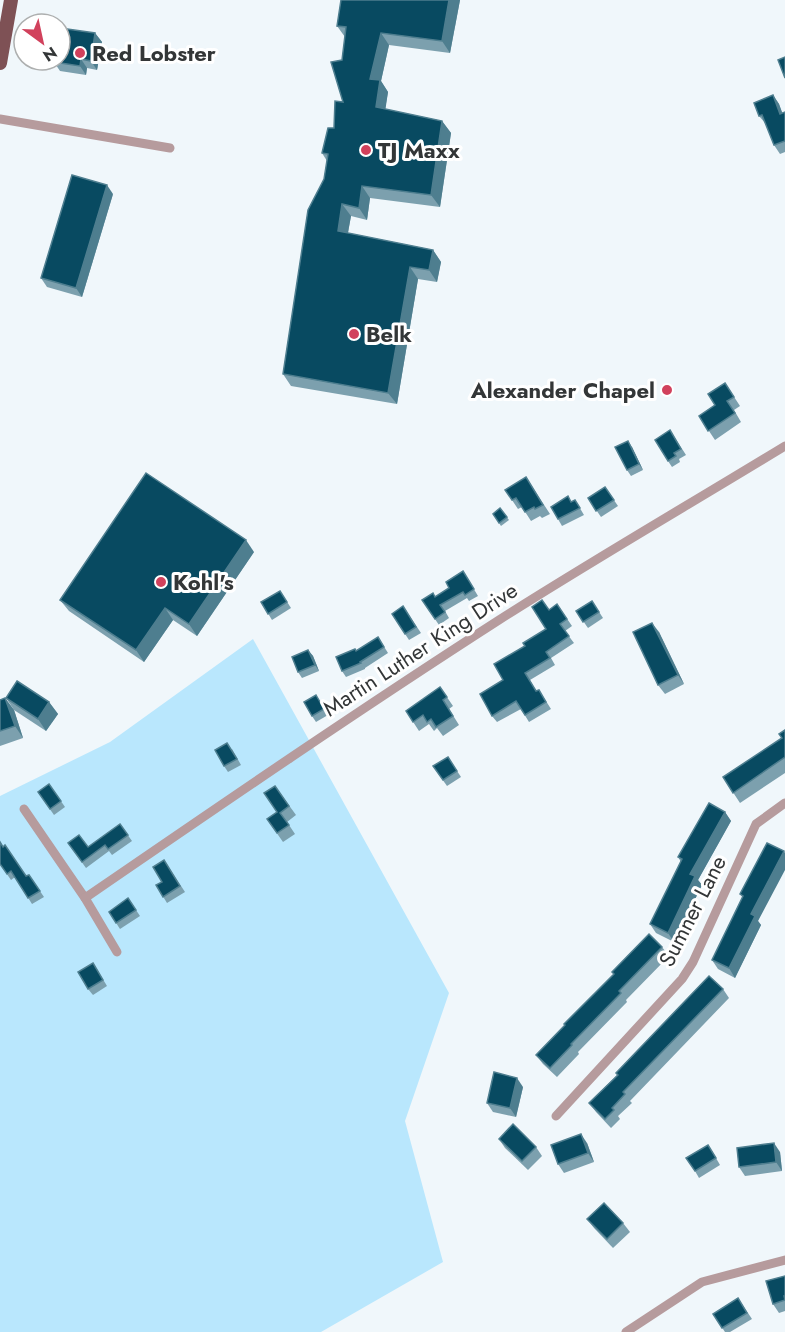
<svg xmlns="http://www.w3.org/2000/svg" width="785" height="1332" font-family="Jost,sans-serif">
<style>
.green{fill:#b9e7fd}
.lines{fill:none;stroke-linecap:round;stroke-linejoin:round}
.street{stroke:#b69b9d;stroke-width:9}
.primary{stroke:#7e5155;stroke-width:14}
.wall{fill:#7ca0ae}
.shaded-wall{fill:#4e7e8f}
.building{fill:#084a61;stroke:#4e7e8f;stroke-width:1.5}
.poi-dot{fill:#d1415c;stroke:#fff;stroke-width:2}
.labels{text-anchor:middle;stroke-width:6;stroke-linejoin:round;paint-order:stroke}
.poi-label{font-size:22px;font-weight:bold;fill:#333637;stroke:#fff;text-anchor:start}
.street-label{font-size:22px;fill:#333637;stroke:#fff}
</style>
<rect width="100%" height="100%" fill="#f0f7fb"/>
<!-- green -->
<polygon class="green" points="253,639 449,993 405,1121 443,1262 321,1332 0,1332 0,796 110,742"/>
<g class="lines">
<!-- street -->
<g class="street">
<polyline points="0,119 170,148"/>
<polyline points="24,809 85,898 117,952"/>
<path d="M85 898C222 804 359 710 499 620 593 560 690 504 785 446"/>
<polyline points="556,1116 682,979 693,962 756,824 785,803"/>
<polyline points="626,1332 702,1282 785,1260"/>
</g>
<!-- primary -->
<polyline class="primary" points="0,63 11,0"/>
</g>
<!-- wall -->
<g class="wall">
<polygon points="460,0 450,53 389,45 381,81 388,92 385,109 442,121 451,133 440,207 370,198 367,220 351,216 348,233 433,250 441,262 437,282 418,279 397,404 291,386 283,374 324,179 327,161 322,153 334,128 343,102 345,37 337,26"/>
<polygon points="95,33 102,42 97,70 87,68 86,75 60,71 54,62"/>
<polygon points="773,95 779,104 782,113 785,112 785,152 780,154 774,145 766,124 759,116"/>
<polygon points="113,194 82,297 47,287 41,278"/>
<polygon points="725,383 740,406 734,410 741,422 715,440 699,416 715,405"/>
<polygon points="670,430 686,455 679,459 680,462 672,467 668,461"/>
<polygon points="632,447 643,470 631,476 627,470"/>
<polygon points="526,477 550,514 542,518 540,516 531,521 522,507 518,509 512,500"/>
<polygon points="605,487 618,506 601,517 588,498"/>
<polygon points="575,500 584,515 562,526 558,519 572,502"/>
<polygon points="500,508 509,520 501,526 493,514"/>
<polygon points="254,552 197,636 173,620 144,662 69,611 60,600"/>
<polygon points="463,571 478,596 469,601 467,598 445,611 449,618 439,625 422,600 435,597 449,588"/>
<polygon points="280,591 291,608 272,620 261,602"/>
<polygon points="592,601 603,618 588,628 576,611"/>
<polygon points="557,604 572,626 565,631 574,643 551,658 555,665 530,680 536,691 539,690 551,709 529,722 521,709 497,722 492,716 503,680 525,646 546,629 549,610"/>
<polygon points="403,606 421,633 409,640 392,614"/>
<polygon points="659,632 684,684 665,694 658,685"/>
<polygon points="378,637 388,653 365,668 365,669 346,677 342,671 355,649 356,651"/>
<polygon points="308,650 313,656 319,671 302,678 298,672"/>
<polygon points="440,687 453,706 449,709 459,725 443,736 437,728 434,731 429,724 419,731 406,711"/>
<polygon points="5,698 14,710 23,738 0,746 0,700"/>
<polygon points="6,698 49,702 58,714 46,731 14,710"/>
<polygon points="320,701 328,715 316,722 312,716"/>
<polygon points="785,730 785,773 740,803 723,777 782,738"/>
<polygon points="232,749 241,765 228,772 224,766"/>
<polygon points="448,757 461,777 447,786 433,766"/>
<polygon points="49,784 65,807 54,815 38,792"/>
<polygon points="275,786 296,815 287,822 295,834 283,842 267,819 277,812"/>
<polygon points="725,812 731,821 698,880 702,885 674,942 656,933 650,924 681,862 678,857"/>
<polygon points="120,824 132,841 112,855 109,851 86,868 68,843 88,847"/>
<polygon points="767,843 758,921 761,925 735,978 718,969 712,960 743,898 740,894"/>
<polygon points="164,860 185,892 167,903 156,885 162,882"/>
<polygon points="0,864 26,876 29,875 44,897 32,904 15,877 11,880"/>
<polygon points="128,898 140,916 120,929 109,912"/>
<polygon points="662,947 669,956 626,1000 627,1002 578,1052 579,1054 557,1077 543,1064 536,1055"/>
<polygon points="93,963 107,986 93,995 88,989"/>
<polygon points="723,989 729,998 630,1101 632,1103 618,1116 620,1119 611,1128 596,1112 589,1103 617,1075 616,1073"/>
<polygon points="523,1087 516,1117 493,1112 487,1103"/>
<polygon points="499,1139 536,1147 542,1156 528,1170 505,1148"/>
<polygon points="587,1143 594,1162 564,1173 558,1164"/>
<polygon points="712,1151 720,1165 699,1178 695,1171"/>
<polygon points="780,1152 782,1171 745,1176 739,1167"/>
<polygon points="587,1219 623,1223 630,1232 613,1248 594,1228"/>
<polygon points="785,1276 785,1311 779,1313 773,1304"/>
<polygon points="738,1298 752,1319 730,1332 725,1332 713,1314"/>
</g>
<!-- shaded-wall -->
<g class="shaded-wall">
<polygon points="449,0 460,0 450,53 442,41"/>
<polygon points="95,33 102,42 97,70 91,61"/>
<polygon points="381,33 389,45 381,81 388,92 384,119 376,107 370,79"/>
<polygon points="81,59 87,68 86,75 80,66"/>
<polygon points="773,95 779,104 785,120 780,114"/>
<polygon points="442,121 451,133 440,207 431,195"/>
<polygon points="107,185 113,194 82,297 76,288"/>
<polygon points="362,186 370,198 367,220 359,208"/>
<polygon points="342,204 351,216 346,243 338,231"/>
<polygon points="433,250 441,262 437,282 429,270"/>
<polygon points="410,267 418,279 397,404 388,393"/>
<polygon points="628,441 632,447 643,470 639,464"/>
<polygon points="246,540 254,552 197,636 189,624"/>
<polygon points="165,608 173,620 144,662 136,650"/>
<polygon points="652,623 659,632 684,684 678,675"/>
<polygon points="308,650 313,656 319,671 315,665"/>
<polygon points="5,698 14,710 23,738 15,726"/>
<polygon points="49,702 58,714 46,731 38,719"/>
<polygon points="725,812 731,821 698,880 702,885 674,942 668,933 690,874"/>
<polygon points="784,851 785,853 785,870 758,921 761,925 735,978 729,968 751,914"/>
<polygon points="517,1078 523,1087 516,1117 510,1108"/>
<polygon points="581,1134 587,1143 594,1162 588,1153"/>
<polygon points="774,1143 780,1152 782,1171 776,1162"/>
</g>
<!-- building -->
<g class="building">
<polygon points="341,0 449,0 442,41 381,33 370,79 380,80 376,107 442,121 431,195 362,186 359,208 342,204 338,231 433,250 429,270 410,267 388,393 283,374 308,210 324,179 328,154 322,153 328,128 334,128 335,101 343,102 331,62 342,60 346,27 337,26"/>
<polygon points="60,28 95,33 91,61 81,59 80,66 54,62 54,60 60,60"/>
<polygon points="785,57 785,78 778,60"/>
<polygon points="773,95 780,114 785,112 785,141 774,145 762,115 759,116 754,103"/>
<polygon points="72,175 107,185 76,288 41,278"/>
<polygon points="725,383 734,397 727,401 735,413 708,431 699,416 715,405 708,394"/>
<polygon points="670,430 681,449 674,453 676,456 668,461 655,440"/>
<polygon points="628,441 639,464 627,470 615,447"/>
<polygon points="146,473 246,540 189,624 165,608 136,650 60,600"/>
<polygon points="526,477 543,505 535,509 534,507 525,512 516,498 512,500 505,490"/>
<polygon points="605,487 614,500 596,511 588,498"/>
<polygon points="568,496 571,502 575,500 580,508 558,519 551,507"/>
<polygon points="500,508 507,517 499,523 493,514"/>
<polygon points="463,571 474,589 465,595 463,592 440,605 445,612 435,619 422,600 433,593 435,597 449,588 446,582"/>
<polygon points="280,591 287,602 268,614 261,602"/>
<polygon points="542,600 549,610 557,604 567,619 560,624 569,636 546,652 550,658 525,673 536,691 539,690 546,702 525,715 516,701 492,716 480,694 503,680 494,664 525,646 523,643 546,629 532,607"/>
<polygon points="592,601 599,612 583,622 576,611"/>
<polygon points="403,606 416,627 405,634 392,614"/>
<polygon points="652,623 678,675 658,685 633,632"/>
<polygon points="378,637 384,647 360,662 361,663 342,671 336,657 355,649 356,651"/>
<polygon points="308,650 315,665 298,672 292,657"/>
<polygon points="17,681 49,702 38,719 6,698"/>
<polygon points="440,687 447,697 443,700 453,716 436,727 431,719 427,722 423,715 413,722 406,711"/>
<polygon points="316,695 324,709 312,716 304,702"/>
<polygon points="5,698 15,726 0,731 0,700"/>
<polygon points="785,730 785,757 733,793 723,777 782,738 779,734"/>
<polygon points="227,743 237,759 224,766 215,750"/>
<polygon points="448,757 457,771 443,780 433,766"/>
<polygon points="49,784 61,801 50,809 38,792"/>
<polygon points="275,786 289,806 280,813 289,825 277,833 267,819 277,812 264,793"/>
<polygon points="709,803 725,812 690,874 695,876 668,933 650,924 682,859 678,857"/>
<polygon points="120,824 128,835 108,849 105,845 82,862 68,843 79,835 88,847"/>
<polygon points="0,842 3,847 5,845 26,876 29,875 40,891 28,898 11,871 7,874 0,864"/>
<polygon points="767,843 784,851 751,914 755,916 729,968 712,960 743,896 740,894"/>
<polygon points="164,860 180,886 163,897 156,885 162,882 153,867"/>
<polygon points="128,898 136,910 116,923 109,912"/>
<polygon points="649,934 662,947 619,991 621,993 571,1044 572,1045 550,1068 536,1055 565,1025 564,1024 614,974 612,972"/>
<polygon points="93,963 103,980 88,989 78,972"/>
<polygon points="709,976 723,989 623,1092 625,1094 612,1108 614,1110 605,1119 589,1103 618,1075 616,1073"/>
<polygon points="494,1072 517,1078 510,1108 487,1103"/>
<polygon points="513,1124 536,1147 522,1161 499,1139"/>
<polygon points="581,1134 588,1153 558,1164 551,1145"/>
<polygon points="774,1143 776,1162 739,1167 737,1148"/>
<polygon points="708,1145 716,1158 695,1171 686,1158"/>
<polygon points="604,1203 623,1223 607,1239 587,1219"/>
<polygon points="785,1276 785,1296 784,1296 785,1300 773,1304 766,1281"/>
<polygon points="738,1298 747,1313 722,1328 713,1314"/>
</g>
<!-- markers -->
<g class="poi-dot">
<circle cx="80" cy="53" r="6"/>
<circle cx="366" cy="150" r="6"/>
<circle cx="354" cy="334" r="6"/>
<circle cx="667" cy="390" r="6"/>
<circle cx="161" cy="582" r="6"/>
</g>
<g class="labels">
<!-- poi labels -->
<g class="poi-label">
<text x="92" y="61">Red Lobster</text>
<text x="378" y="158">TJ Maxx</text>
<text x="366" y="342">Belk</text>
<text x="655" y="398" text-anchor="end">Alexander Chapel</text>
<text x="173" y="590">Kohl's</text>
</g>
<!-- street labels -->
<g class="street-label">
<text transform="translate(420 649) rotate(-33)" y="8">Martin Luther King Drive</text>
<text transform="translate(692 911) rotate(-63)" y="8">Sumner Lane</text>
</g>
</g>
<!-- north arrow -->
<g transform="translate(42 42) rotate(147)"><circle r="28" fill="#ffffff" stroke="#adafaf" stroke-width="1.5"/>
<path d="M0-4.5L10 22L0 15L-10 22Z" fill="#d1415c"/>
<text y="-9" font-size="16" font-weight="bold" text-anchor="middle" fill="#333637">N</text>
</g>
</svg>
